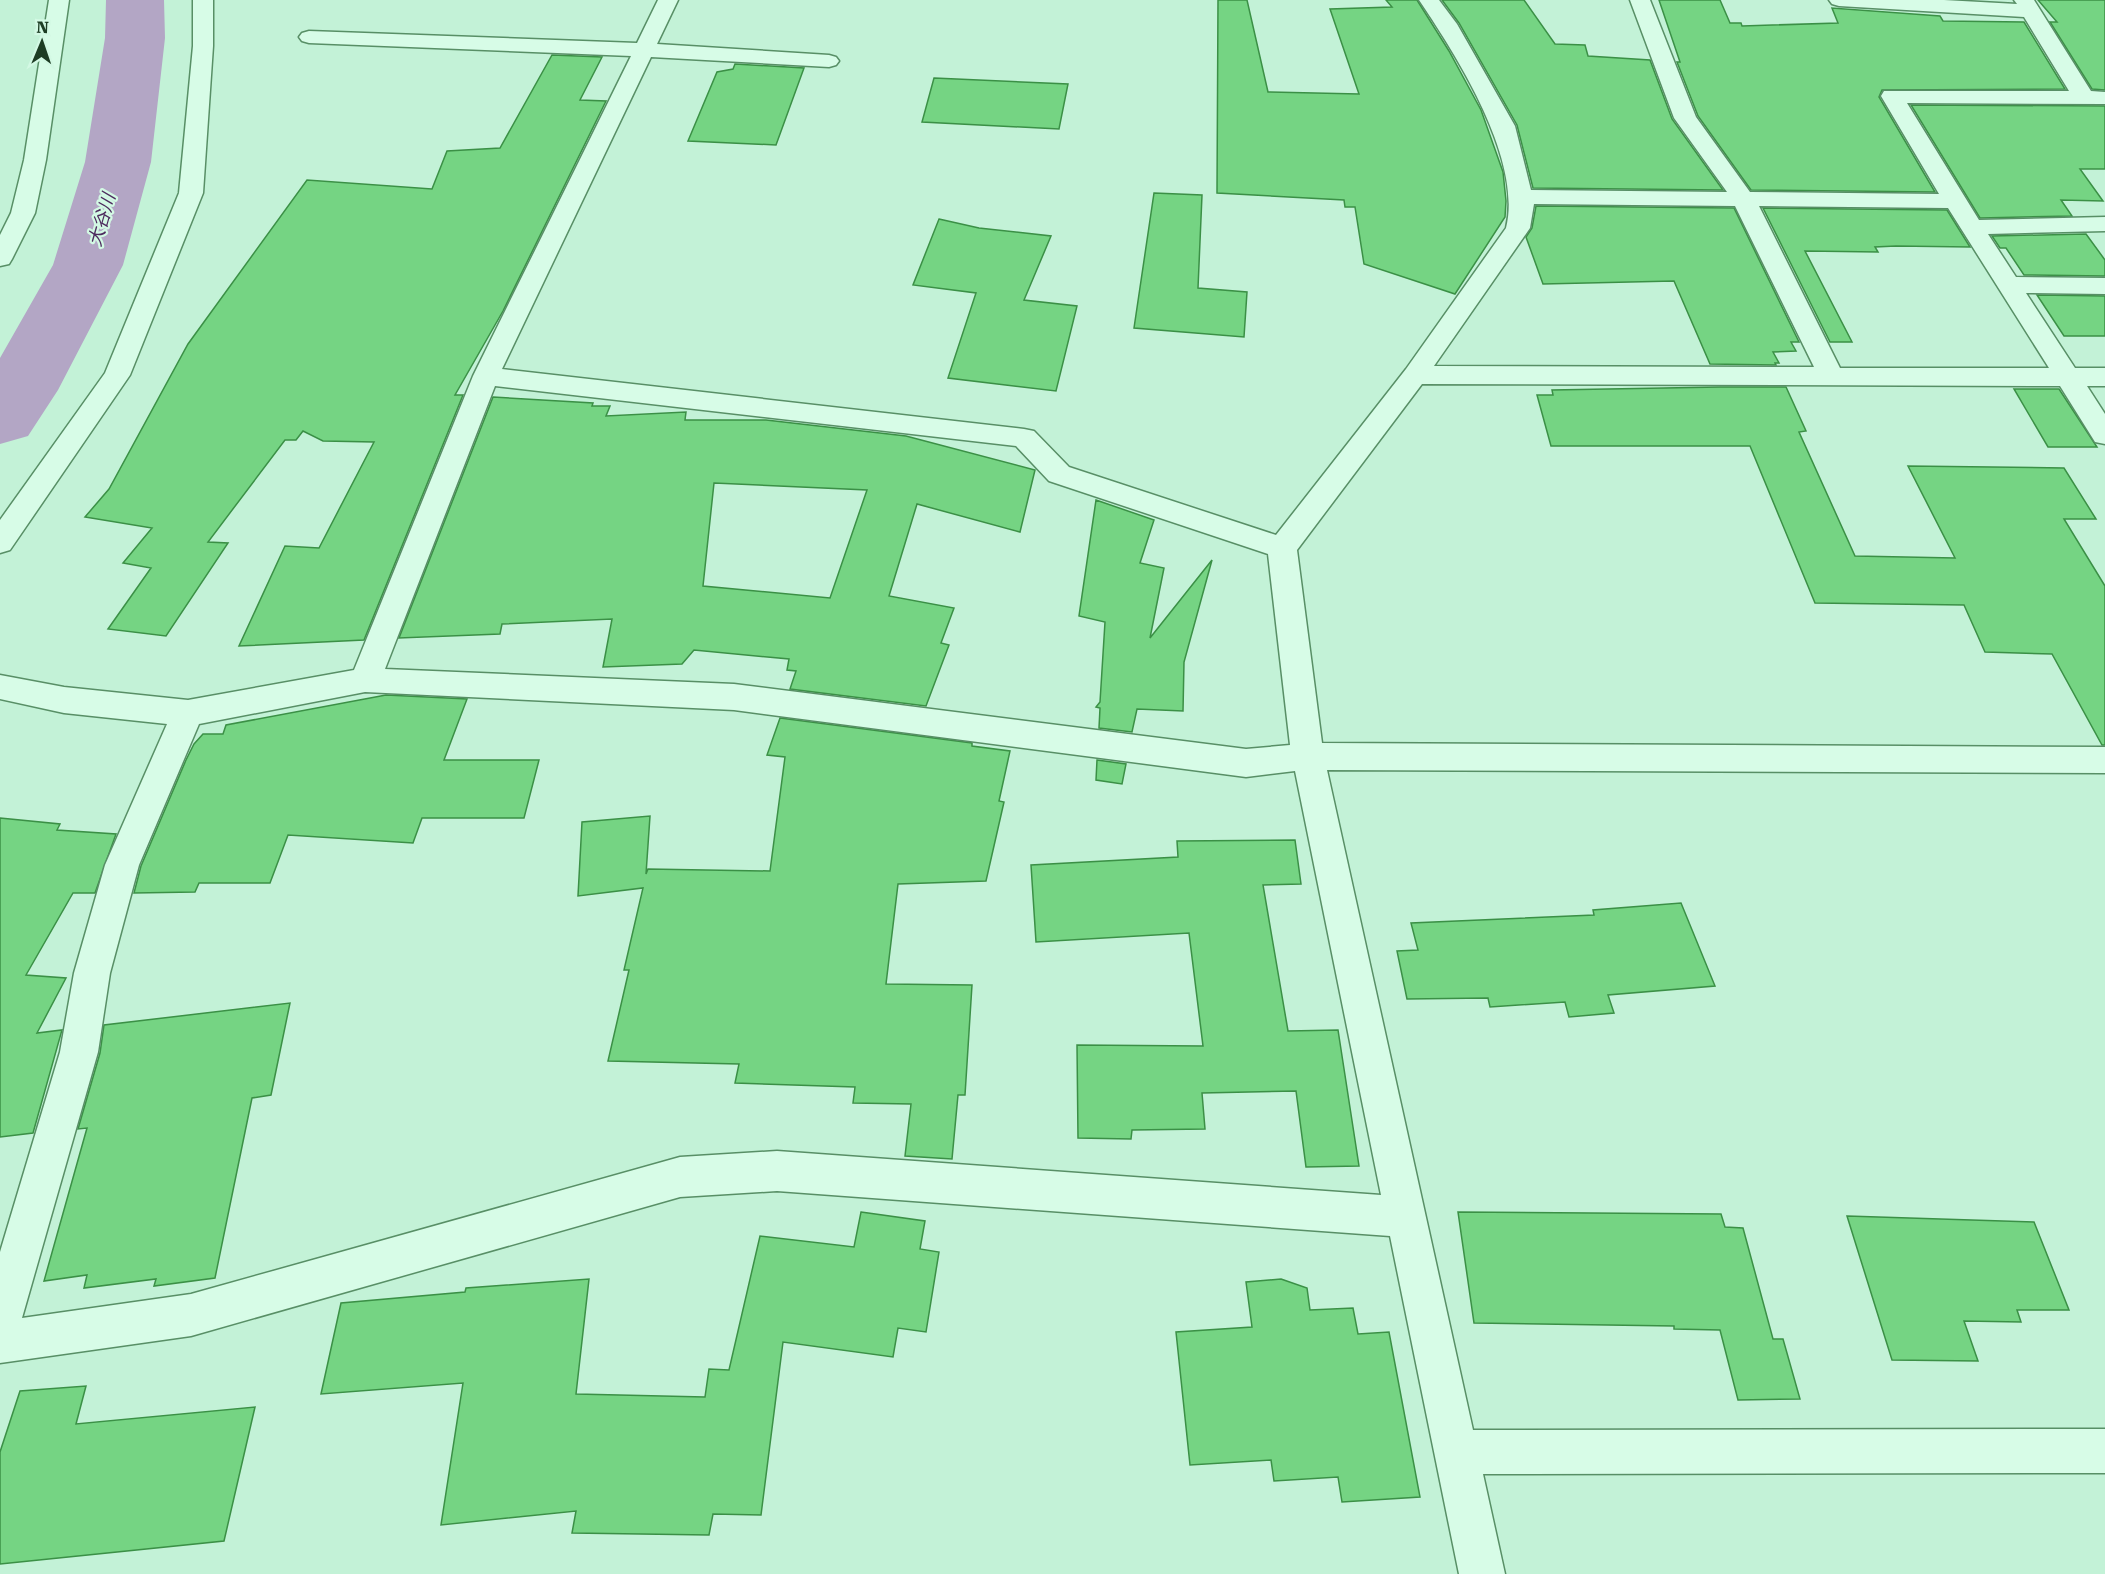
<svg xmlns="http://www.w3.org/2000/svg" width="2105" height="1574" font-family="'Roboto Serif','Noto Sans JP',serif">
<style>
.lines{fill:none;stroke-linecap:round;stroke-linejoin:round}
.river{fill:#b3a6c5;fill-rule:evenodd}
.building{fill:#75d483;stroke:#3b9046;stroke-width:1.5;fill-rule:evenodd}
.minor-casing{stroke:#588f66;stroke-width:3}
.minor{fill:#d7fce7;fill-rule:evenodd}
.labels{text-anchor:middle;stroke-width:4.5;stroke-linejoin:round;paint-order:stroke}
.far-water-label{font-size:18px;font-style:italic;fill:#4d2b5e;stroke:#d3f9e4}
</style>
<rect width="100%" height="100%" fill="#c3f2d7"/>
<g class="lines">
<!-- river -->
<polygon class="river" points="106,0 164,0 165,38 151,162 123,265 58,390 28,436 0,444 0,358 53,265 85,162 105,38"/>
</g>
<!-- building -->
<g class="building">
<polygon points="1218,0 1247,0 1268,92 1359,94 1330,9 1392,7 1386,0 1417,0 1449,51 1481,110 1503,172 1506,201 1505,217 1455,294 1364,264 1355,207 1345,207 1344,200 1217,193"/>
<polygon points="1442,0 1524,0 1555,44 1585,45 1588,56 1650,60 1672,119 1723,190 1533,188 1517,125 1459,23"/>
<polygon points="1659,0 1720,0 1730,23 1741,23 1742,26 1838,23 1832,8 1940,16 1943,21 2024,22 2065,89 1882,90 1879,97 1935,192 1751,190 1698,116 1677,62 1680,62"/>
<polygon points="2038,0 2105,0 2105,90 2092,89 2050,22 2057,22"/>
<polygon points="552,55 602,57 580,100 606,101 503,311 455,395 463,395 364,640 239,646 285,546 319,548 374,442 323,441 303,431 296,440 285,440 208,542 228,543 166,636 108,629 151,568 123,563 152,528 85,517 109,489 188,344 307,180 432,189 447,151 500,148"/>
<polygon points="735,64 804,68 776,145 688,141 717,72 733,69"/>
<polygon points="934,78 1068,84 1059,129 922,122"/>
<polygon points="1911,105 2105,106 2105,169 2080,169 2103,201 2061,200 2072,216 1980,218"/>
<polygon points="1154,193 1202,195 1198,288 1247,292 1244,337 1134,328"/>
<polygon points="1536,206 1734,208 1799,342 1791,342 1796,351 1773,352 1779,363 1775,363 1776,365 1710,364 1674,281 1543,284 1526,237 1532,228"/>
<polygon points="1763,208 1947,210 1970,247 1896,246 1875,247 1878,252 1805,251 1852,342 1830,342"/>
<polygon points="939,219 979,228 1051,236 1024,300 1077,306 1056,391 948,378 976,293 913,285"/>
<polygon points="2086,234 2105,260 2105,276 2024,275 2006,248 2000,248 1992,236"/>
<polygon points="2037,295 2105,296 2105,336 2064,336"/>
<polygon points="1720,387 1786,387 1806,431 1799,432 1855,556 1955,558 1908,466 2064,468 2096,519 2064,519 2105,586 2105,745 2102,745 2052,654 1985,652 1964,605 1815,603 1750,446 1551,446 1537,395 1553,395 1552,390"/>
<polygon points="2014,389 2059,389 2097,447 2048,447"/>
<path d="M493 397 593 403 592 406H610L606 416 686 412 685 420H766L906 436 1035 470 1020 532 917 504 889 596 954 608 941 643 949 645 926 706 790 689 796 671 787 670 789 659 694 650 682 664 603 667 612 619 502 624 500 634 399 638ZM714 483 867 490 830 598 703 586Z"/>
<polygon points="1096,500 1154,520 1140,563 1164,568 1150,638 1212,560 1184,662 1183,711 1137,709 1132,732 1099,728 1100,708 1096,707 1100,702 1105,622 1079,616"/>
<polygon points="386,695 467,699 444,760 539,760 524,818 422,818 413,843 288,835 270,883 199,883 195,892 134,893 141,866 186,760 194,744 203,734 223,734 226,725"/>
<polygon points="780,718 972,743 972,746 1010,751 999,801 1004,802 986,881 898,884 886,984 972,985 965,1095 958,1095 952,1159 905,1156 911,1104 853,1103 855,1087 735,1083 739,1064 608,1061 629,970 624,970 643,888 578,896 582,822 650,816 646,874 648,869 770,871 785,757 767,755"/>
<polygon points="1097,760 1126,764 1122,784 1096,780"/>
<polygon points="0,818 60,824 57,830 116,834 95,893 73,893 26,975 66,978 37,1033 62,1030 33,1133 0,1137"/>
<polygon points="1295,840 1301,884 1263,885 1288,1031 1338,1030 1359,1166 1306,1167 1296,1091 1202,1093 1205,1129 1132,1130 1131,1139 1078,1138 1077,1045 1203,1046 1189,933 1036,942 1031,865 1178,857 1177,841"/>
<polygon points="1681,903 1715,986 1608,995 1614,1013 1569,1017 1565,1002 1490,1007 1488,998 1407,999 1397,951 1418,950 1411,923 1594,915 1593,910"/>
<polygon points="290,1003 271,1095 252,1098 215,1278 154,1286 156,1279 84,1288 87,1275 44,1281 87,1128 78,1129 100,1053 104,1025"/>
<polygon points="861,1212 925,1221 920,1249 939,1252 926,1332 898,1328 893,1357 783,1342 761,1515 713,1514 709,1535 572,1533 576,1511 441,1525 463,1383 321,1394 341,1303 465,1292 466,1288 589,1279 576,1394 705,1397 709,1369 729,1370 760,1236 854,1247"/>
<polygon points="1458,1212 1721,1214 1725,1227 1743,1228 1773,1339 1783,1339 1800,1399 1738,1400 1720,1330 1674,1329 1674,1326 1474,1323"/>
<polygon points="1847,1216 2034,1222 2069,1310 2017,1310 2021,1322 1964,1321 1978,1361 1892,1360"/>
<polygon points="1281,1279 1307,1288 1310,1310 1353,1308 1358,1334 1389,1332 1420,1497 1342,1502 1338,1477 1274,1481 1271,1460 1190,1465 1176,1332 1252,1327 1246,1282"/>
<polygon points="86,1386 76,1424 255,1407 224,1541 0,1564 0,1452 20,1391"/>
</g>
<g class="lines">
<!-- minor casing -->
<g class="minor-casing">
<g id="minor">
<polygon points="49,0 69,0 46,160 35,213 12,259 9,264 0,266 0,235 11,213 24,160"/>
<polygon points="193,0 213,0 213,46 203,193 130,375 10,550 0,553 0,520 105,373 179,193 193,46"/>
<path d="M658 0H678L657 44 829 55 836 57 839 61 836 65 829 67 651 57 502 369 1024 429 1034 431 1069 467 1276 535 1406 369 1506 228C1523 160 1457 56 1419 0H1439L1457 24 1515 126 1531 190 1727 192 1674 118 1630 0H1650L1696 117 1750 192 1939 194 1881 96 1884 91H2069L2024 17 1839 6 1832 4 1829 0H1944L2017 4 2014 0H2034L2091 91 2105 92V104L1907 103 1979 220 2105 217V231L1988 234 2016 277 2105 278V294L2026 293 2075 368H2105V386H2087L2105 414V444L2095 442 2060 386 1422 384 1297 550 1322 743 2105 747V773L1327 770 1473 1430 2105 1429V1473L1483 1474 1505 1574H1459L1390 1236 777 1191 680 1197 191 1336 0 1363V1252L60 1052 74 973 105 865 167 724 64 713 0 699V675L64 687 188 700 354 670 473 376 631 56 309 43 302 41 299 37 302 33 309 31 637 43ZM1534 204 1735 206 1814 367 1434 366 1530 228ZM1759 206 1948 208 2049 368H1840ZM495 386 1016 446 1049 481 1268 554 1290 745 1246 749 734 684 385 669ZM365 692 734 710 1246 777 1295 771 1381 1195 777 1151 680 1157 191 1294 22 1318 98 1052 110 973 139 865 199 724Z"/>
</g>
</g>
<!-- minor -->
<use href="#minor" class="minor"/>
</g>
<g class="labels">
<!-- far-water labels -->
<g class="far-water-label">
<text transform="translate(102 220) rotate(-74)" y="6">大谷川</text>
</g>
</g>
<!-- north arrow -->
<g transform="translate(42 42) rotate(2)" stroke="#d3f9e4" stroke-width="4.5" paint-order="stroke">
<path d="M0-4.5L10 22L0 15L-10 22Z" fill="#1d3d24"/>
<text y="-9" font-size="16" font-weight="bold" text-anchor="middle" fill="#1d3d24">N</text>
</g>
</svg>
